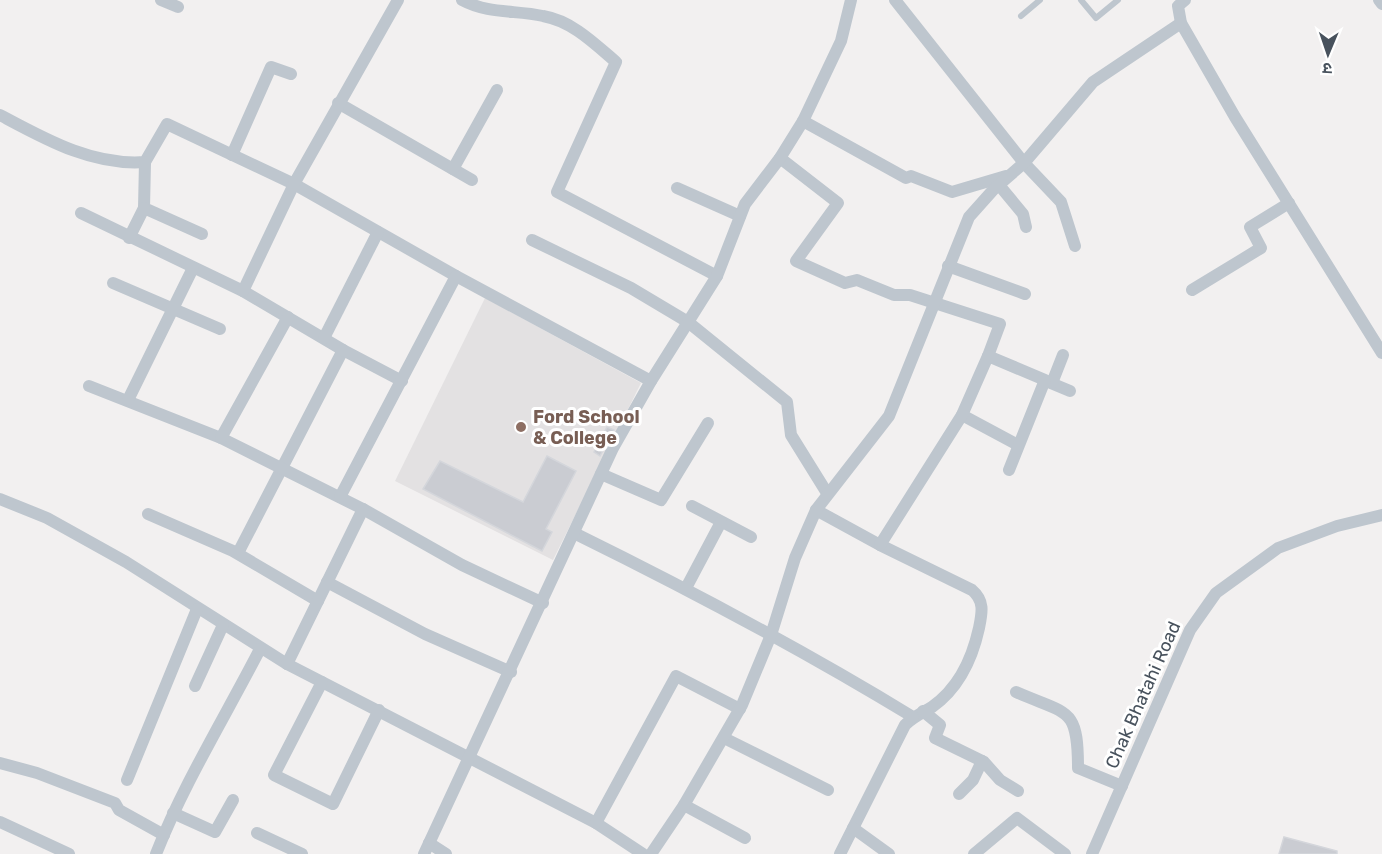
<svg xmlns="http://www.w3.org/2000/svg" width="1382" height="854" font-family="Rubik,'Noto Sans Devanagari',sans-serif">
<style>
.education{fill:#e3e1e2}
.building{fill:#caccd2;stroke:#d4d6db;stroke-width:1.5}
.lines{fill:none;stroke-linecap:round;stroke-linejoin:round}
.service{stroke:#bec6ce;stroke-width:6}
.minor{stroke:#bec6ce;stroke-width:12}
.education-dot{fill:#8d6e63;stroke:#fff;stroke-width:2}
.labels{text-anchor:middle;stroke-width:6;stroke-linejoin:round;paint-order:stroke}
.education-label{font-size:18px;font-weight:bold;fill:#785e54;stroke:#fff;text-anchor:start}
.street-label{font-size:18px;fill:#48525d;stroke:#fff}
</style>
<rect width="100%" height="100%" fill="#f2f0f0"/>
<!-- education -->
<polygon class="education" points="485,298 641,383 553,560 395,481"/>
<!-- building -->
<g class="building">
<polygon points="607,427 614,430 600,456 594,452"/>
<polygon points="547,456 576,471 546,529 552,532 542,551 423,489 440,461 523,502"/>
<polygon points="1284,837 1337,851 1337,854 1279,854"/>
</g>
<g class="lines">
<!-- service -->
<g class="service">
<polyline points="1081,0 1096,18 1118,0"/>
<polyline points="1021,16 1040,0"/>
</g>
<!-- minor -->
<g class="minor">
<polyline points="161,0 178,7"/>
<path d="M462 0C488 14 515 10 543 16 572 21 594 43 616 62L557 192 717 276"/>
<polyline points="895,0 1024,163 1061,202 1075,246"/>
<polyline points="1185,0 1178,6 1181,23 1235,117 1382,353"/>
<polyline points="1379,0 1382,4"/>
<polyline points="338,103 472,180"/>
<path d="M0 115C45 139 92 166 145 162L167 124 294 184 456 276 651 381"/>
<polyline points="803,121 906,178 911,176 952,192 1006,176"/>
<polyline points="232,155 271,67 291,74"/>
<polyline points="780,158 838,203 796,261 845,283 857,280 894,295 910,295 1000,324 988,356"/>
<polyline points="145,162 144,208 202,234"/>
<polyline points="453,169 497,90"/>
<polyline points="999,185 1023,214 1026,227"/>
<polyline points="677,188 740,216"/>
<polyline points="81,213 243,291 343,350 238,553"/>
<polyline points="129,238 144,208"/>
<polyline points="532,240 631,288 688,322 787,402 791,435 827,493"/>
<polyline points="948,266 1025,294"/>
<polyline points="113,283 220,329"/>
<polyline points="1192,290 1261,248 1250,227 1289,203"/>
<polyline points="243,291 294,184 398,0"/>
<polyline points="324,338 378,232"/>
<polyline points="343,350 402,381"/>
<polyline points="1046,381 1070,391"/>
<polyline points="1052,383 1063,355"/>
<polyline points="89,386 221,438 363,509 462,565 543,603"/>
<polyline points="128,400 193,268"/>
<polyline points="962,415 1018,445"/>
<polyline points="221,438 288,317"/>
<polyline points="601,474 661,500 708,423"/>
<polyline points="340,497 456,276"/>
<polyline points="0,499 47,518 126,562 287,664 596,823 643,854"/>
<polyline points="692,506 751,537"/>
<path d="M816 510 880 545 972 590C985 601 982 613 979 628 972 660 959 688 932 707 922 713 913 717 905 725L840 854"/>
<polyline points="148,514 233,551 318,601"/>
<path d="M574 533C690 590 803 650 913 717"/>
<polyline points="880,545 962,415 988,356 1045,380 1009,470"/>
<polyline points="327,582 425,634 511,672"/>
<polyline points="686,588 721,522"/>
<polyline points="287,664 363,509"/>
<polyline points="322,682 274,775 333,804 379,710"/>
<polyline points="195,686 223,625"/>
<path d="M1016 692C1068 715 1078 706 1078 768L1122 786"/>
<polyline points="923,711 940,725 935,738 984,762 1000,780 1018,791"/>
<polyline points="724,738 828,790"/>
<polyline points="0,763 37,773 115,803 119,810 164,835"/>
<polyline points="127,780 197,609"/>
<polyline points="959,794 973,780 982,761"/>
<polyline points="684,805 745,838"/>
<polyline points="173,813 215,832 233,800"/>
<polyline points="0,822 69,854"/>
<polyline points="596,823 676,676 740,709"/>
<polyline points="853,828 889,854"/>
<polyline points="257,833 302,854"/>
<polyline points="429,843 446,854"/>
<path d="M156 854C184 783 225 717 260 649"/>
<polyline points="424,854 613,448 651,381 717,276 745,204 780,158 803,121 841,41 851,0"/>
<polyline points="651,854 684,805 742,705 771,635 795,558 816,510 889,416 969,217 994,189 1024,163 1093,82 1181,23"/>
<polyline points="974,854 1017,818 1065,854"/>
<polyline points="1092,854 1190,630 1216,593 1278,548 1337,526 1382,515"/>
</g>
</g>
<!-- markers -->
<circle class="education-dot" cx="521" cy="427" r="6"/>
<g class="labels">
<!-- education labels -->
<g class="education-label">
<text x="533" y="423">Ford School<tspan x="533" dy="21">&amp; College</tspan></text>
</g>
<!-- street labels -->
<g class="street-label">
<text transform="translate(1143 695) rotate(-66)" y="6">Chak Bhatahi Road</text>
</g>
</g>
<!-- north arrow -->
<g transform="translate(1328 54) rotate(182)" stroke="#ffffff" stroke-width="4.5" paint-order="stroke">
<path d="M0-4.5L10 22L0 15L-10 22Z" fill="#48525d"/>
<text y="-9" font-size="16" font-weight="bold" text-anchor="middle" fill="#48525d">उ</text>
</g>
</svg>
